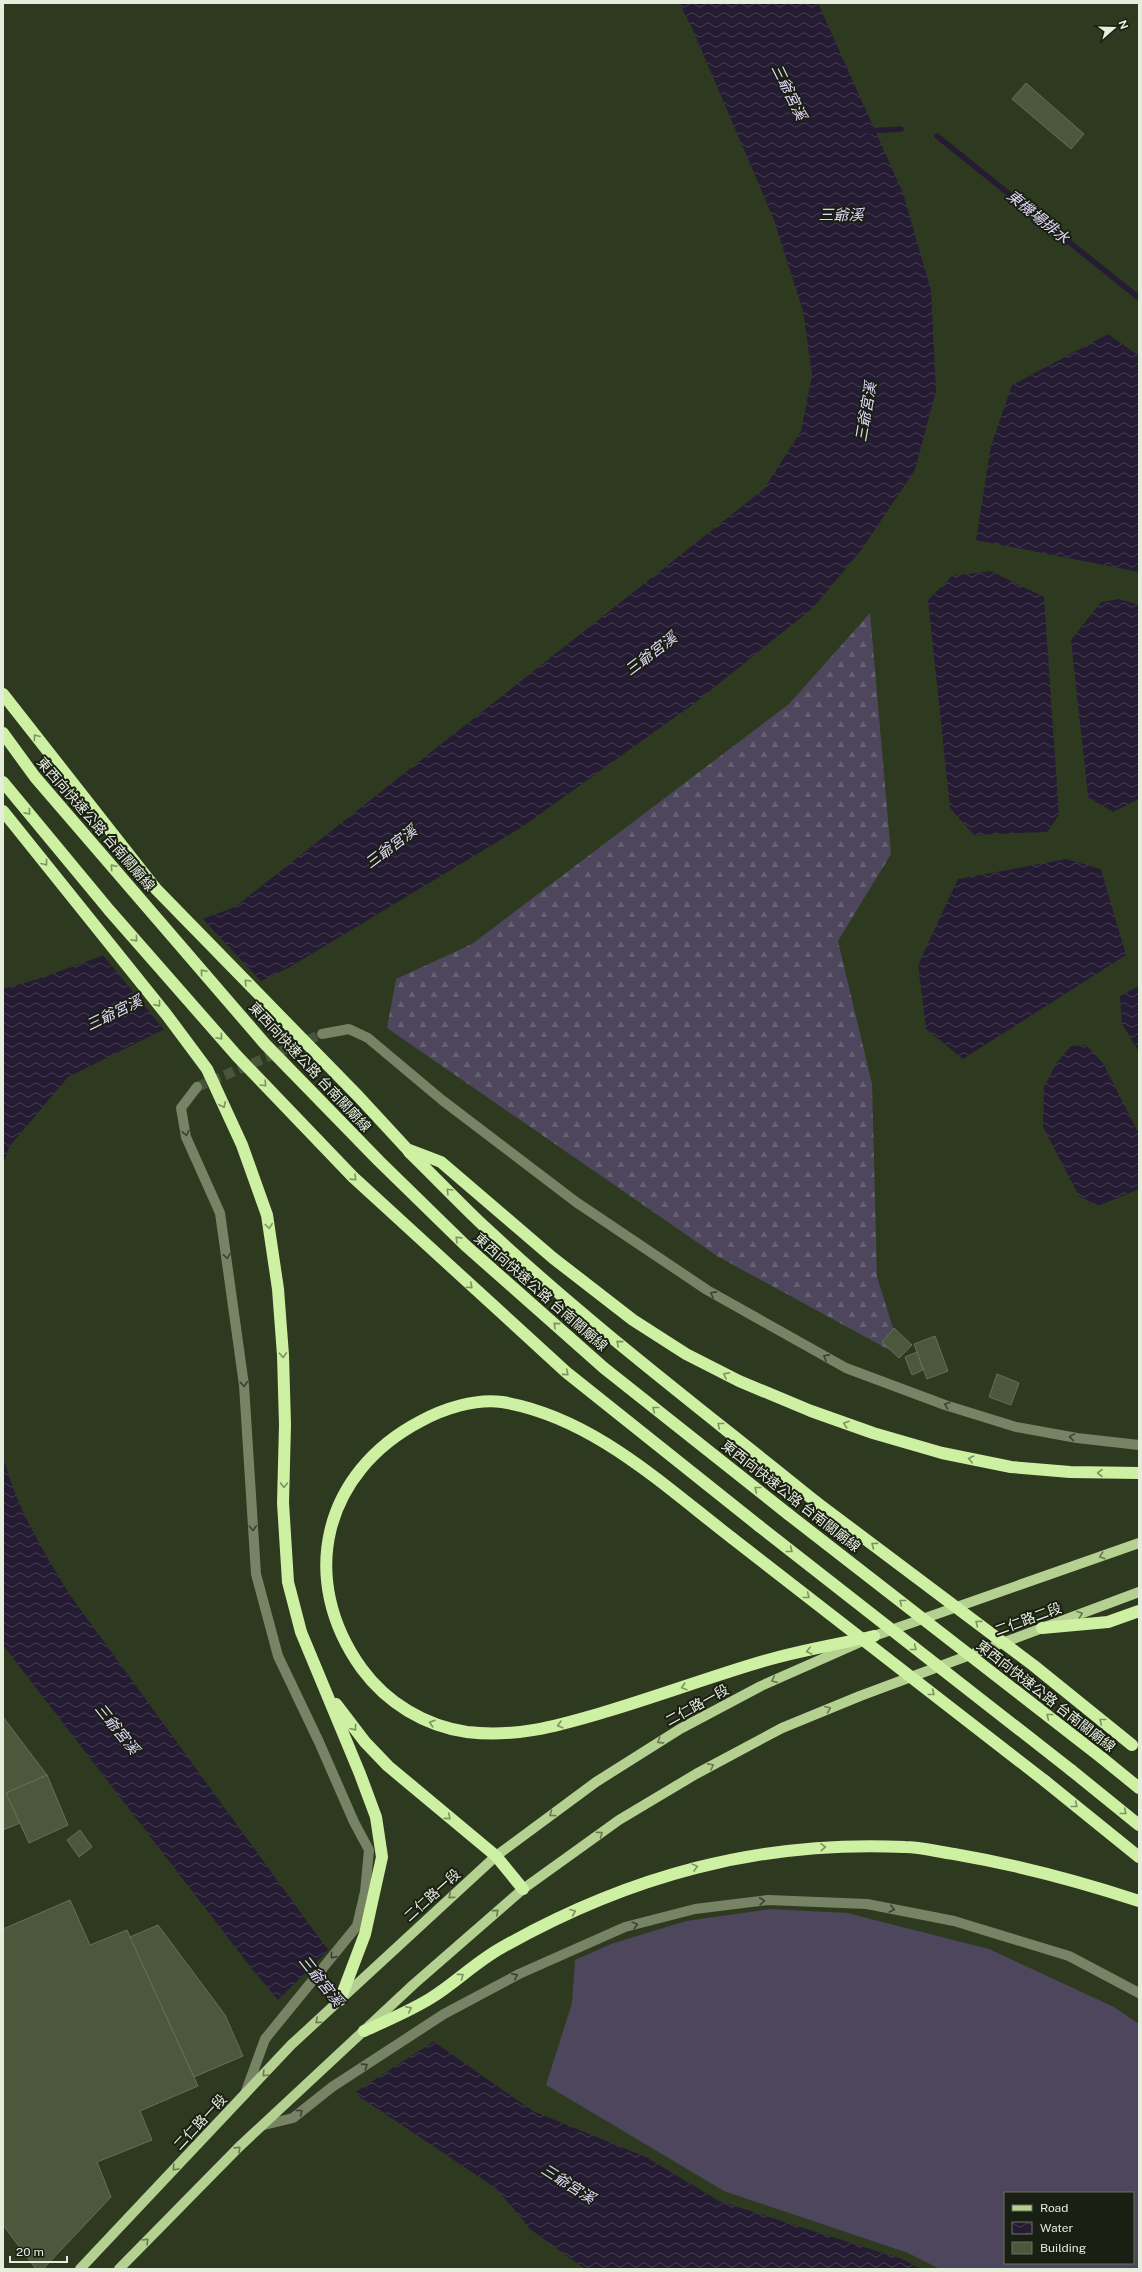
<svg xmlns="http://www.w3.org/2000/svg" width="1142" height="2272" font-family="'Public Sans','Noto Sans TC',sans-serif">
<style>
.grass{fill:#4d465c;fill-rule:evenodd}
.forest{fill:url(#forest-firs)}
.water{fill:url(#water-waves)}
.pier{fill:#2e3a1f}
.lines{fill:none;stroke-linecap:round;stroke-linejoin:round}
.stream{stroke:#251c34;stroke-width:5.5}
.building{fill:#4c583c;stroke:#647154}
.minor-tunnel{stroke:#49553b;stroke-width:10;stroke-dasharray:10 5;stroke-linecap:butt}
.minor{stroke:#768465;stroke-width:10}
.major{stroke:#b5d192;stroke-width:10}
.highway{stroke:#cef0a3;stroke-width:12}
.highway-bridge{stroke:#cef0a3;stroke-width:12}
.oneway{stroke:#7d9262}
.oneway2{stroke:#3a4230}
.oneway3{stroke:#687852}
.labels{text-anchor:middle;stroke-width:4;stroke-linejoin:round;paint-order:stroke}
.street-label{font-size:14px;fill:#e5eddc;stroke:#1a1f13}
.water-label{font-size:15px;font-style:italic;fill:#e2d8f9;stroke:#1a1f13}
</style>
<defs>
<pattern id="forest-firs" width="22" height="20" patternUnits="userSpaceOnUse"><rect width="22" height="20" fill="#4d465c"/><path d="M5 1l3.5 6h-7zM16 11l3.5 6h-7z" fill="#666173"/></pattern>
<pattern id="water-waves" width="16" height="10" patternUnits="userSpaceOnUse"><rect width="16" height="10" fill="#251c34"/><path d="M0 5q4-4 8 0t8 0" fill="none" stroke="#443d51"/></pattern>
</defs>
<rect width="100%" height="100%" fill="#2e3a1f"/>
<!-- grass -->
<path class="grass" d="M771 1909 847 1913 989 1949 1114 2007 1139 2024V2269H940L908 2253 724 2191 546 2085 572 2003 575 1960 611 1944 686 1921ZM1005 2193H1133V2263H1005Z"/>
<!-- forest -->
<polygon class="forest" points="870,613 891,854 838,941 872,1084 877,1277 902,1357 717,1256 387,1028 396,979 472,944 789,704"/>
<!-- water -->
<g class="water">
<polygon points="679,3 818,3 903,193 931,290 936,391 915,470 862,549 814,607 696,702 522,827 290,967 68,1077 9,1147 3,1166 3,989 44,977 235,907 764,489 801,431 812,375 803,311 774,220 692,28"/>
<polygon points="1108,334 1139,356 1139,572 976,540 991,446 1012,385"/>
<polygon points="991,571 1044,597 1059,815 1047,832 974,835 950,808 928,600 952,576"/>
<polygon points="1119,599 1139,605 1139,799 1113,812 1088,797 1071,640 1101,602"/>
<polygon points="1066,859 1101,869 1126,955 963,1059 926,1029 918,965 958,879"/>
<polygon points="1139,986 1139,1052 1122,1024 1120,996"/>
<polygon points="1086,1045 1103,1063 1139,1134 1139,1189 1098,1206 1079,1196 1043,1127 1044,1087 1057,1062 1071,1046"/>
<path d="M3 1455C15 1506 43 1551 70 1595L325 1946 427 2037 533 2111 646 2157 719 2201 902 2259 921 2269H585L530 2229 497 2189 360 2097 252 1969 3 1645Z"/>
</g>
<!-- pier -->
<g class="pier">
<polygon points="201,917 263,983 165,1031 102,954"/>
<polygon points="330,1948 436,2040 354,2093 277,2001"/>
</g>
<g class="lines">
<!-- stream -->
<g class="stream">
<polyline points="869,131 901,129"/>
<polyline points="937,136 1139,298"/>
</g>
</g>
<!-- building -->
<g class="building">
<polygon points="1026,83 1084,134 1071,149 1012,99"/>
<polygon points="894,1328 912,1345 899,1358 882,1342"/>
<polygon points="935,1336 948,1371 927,1379 914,1344"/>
<polygon points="917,1352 923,1370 912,1375 905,1357"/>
<polygon points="997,1374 1019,1383 1011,1405 989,1397"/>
<polygon points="3,1717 47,1775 6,1793 20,1823 3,1830"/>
<polygon points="47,1775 68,1825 29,1843 6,1793"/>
<polygon points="80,1830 92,1847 79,1857 67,1840"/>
<polygon points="70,1900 90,1945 127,1930 198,2086 140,2111 152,2140 97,2162 111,2197 43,2269 36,2269 3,2225 3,1929"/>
<polygon points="158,1925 225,2015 243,2056 194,2077 130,1937"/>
</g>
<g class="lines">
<!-- minor-tunnel -->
<polyline class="minor-tunnel" points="197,1087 322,1034"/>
<!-- minor -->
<g class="minor">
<polyline points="322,1034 349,1029 368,1038 442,1100 576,1202 707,1290 846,1368 945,1405 1016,1427 1077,1438 1139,1445"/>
<polyline points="197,1087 181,1108 186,1137 220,1213 244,1385 256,1574 278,1656 319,1742 354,1822 369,1850 365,1892 357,1926 265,2039 245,2094"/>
<polyline points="264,2125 293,2118 332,2087 444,2014 519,1974 625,1927 695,1909 768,1900 867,1904 954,1921 1069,1956 1139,1993"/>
</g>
<!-- major -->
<g class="major">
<polyline points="80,2269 291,2045 496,1856 596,1782 680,1729 761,1686 874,1636 1139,1543"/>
<polyline points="119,2269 239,2147 414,1984 523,1889 619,1820 696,1774 782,1728 860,1696 1139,1592"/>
</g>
<!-- highway -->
<g class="highway">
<polyline points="3,694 156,889 359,1097 407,1149 441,1162 553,1258 633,1320 686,1354 739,1381 811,1411 873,1433 942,1453 1011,1467 1070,1472 1139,1473"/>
<polyline points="3,733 35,777 265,1044 379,1161 465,1245 604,1368 788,1514"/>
<polyline points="3,782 109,910 237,1056 353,1177 566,1372 759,1526"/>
<polyline points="3,811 166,1014 207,1069 242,1145 267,1215 278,1289 283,1355 285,1425 283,1503 288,1582 301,1632 360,1774 376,1817 382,1857 365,1934 340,2000"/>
<path d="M409 1152C435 1177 460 1204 487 1229 591 1326 705 1412 816 1502"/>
<path d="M732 1538C662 1484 592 1417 502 1402 476 1398 443 1409 421 1421 323 1472 297 1579 362 1669 387 1703 425 1726 467 1732 519 1738 560 1725 608 1711 658 1696 707 1678 757 1663 795 1651 835 1645 874 1636"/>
<polyline points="1042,1628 1108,1622 1139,1611"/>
<polyline points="336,1704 365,1742 388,1766 496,1856 523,1889"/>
<polyline points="1102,1758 1139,1788"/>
<polyline points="1071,1770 1139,1825"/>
<polyline points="1045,1781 1139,1857"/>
<path d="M364 2031C386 2021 410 2011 431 1998 455 1983 476 1962 501 1948 628 1876 759 1840 905 1847 922 1847 938 1852 954 1854 1018 1865 1078 1881 1139 1901"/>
</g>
<!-- highway-bridge -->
<g class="highway-bridge">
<polyline points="816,1502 1033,1665 1132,1745"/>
<polyline points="788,1514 1102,1758"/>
<polyline points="759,1526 1071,1770"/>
<polyline points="732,1538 1045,1781"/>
</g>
</g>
<!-- one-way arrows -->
<defs><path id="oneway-chevron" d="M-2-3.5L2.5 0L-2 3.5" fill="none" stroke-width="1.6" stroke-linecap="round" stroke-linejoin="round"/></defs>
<g class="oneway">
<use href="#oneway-chevron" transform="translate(36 737) rotate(-127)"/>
<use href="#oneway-chevron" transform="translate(28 812) rotate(50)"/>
<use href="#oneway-chevron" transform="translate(45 863) rotate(52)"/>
<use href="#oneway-chevron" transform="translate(113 867) rotate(-131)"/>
<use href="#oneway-chevron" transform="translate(135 939) rotate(49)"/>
<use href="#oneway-chevron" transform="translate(203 972) rotate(-131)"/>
<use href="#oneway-chevron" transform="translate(247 982) rotate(-134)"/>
<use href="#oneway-chevron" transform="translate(158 1004) rotate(51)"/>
<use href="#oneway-chevron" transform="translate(220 1037) rotate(49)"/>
<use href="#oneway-chevron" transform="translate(264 1084) rotate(46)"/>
<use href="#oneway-chevron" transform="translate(223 1105) rotate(65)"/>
<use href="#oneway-chevron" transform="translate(354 1178) rotate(44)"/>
<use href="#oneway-chevron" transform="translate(449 1191) rotate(-135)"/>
<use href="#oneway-chevron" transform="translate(269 1226) rotate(82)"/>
<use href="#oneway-chevron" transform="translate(458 1239) rotate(-136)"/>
<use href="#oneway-chevron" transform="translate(470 1286) rotate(42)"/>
<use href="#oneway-chevron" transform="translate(556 1325) rotate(-139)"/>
<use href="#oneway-chevron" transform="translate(619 1343) rotate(-139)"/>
<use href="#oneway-chevron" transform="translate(283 1355) rotate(87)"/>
<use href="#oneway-chevron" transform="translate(566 1373) rotate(40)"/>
<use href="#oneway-chevron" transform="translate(726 1375) rotate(-153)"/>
<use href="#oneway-chevron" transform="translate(655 1409) rotate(-142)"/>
<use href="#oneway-chevron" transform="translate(846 1424) rotate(-161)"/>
<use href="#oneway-chevron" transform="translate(720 1425) rotate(-141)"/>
<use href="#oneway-chevron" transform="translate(971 1459) rotate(-168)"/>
<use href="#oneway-chevron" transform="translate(1100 1473) rotate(-180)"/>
<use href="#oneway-chevron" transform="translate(284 1485) rotate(91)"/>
<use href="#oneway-chevron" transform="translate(757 1489) rotate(-142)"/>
<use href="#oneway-chevron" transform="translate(874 1545) rotate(-143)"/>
<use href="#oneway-chevron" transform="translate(790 1550) rotate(38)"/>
<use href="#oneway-chevron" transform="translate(807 1596) rotate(38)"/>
<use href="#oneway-chevron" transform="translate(902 1602) rotate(-142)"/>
<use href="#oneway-chevron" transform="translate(978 1623) rotate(-143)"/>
<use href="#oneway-chevron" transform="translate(914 1648) rotate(38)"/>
<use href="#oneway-chevron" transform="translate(809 1651) rotate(167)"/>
<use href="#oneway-chevron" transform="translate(684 1687) rotate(162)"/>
<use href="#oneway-chevron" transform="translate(932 1693) rotate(38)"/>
<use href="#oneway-chevron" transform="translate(1049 1716) rotate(-142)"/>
<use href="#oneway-chevron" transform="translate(1102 1721) rotate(-141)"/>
<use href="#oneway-chevron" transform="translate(432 1723) rotate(-162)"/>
<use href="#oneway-chevron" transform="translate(560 1725) rotate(164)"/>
<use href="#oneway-chevron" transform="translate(354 1728) rotate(52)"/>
<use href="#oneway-chevron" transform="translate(1075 1805) rotate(39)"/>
<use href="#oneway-chevron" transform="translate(1124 1812) rotate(39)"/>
<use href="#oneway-chevron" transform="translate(448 1817) rotate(40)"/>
<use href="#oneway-chevron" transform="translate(823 1847) rotate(-3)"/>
<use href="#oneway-chevron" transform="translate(695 1867) rotate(-15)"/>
<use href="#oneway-chevron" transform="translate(573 1912) rotate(-23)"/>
<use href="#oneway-chevron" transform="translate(461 1976) rotate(-36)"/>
<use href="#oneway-chevron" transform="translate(409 2009) rotate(-26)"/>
</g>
<g class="oneway2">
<use href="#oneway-chevron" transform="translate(186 1133) rotate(77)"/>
<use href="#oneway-chevron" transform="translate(227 1256) rotate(81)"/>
<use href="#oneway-chevron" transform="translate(713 1294) rotate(-151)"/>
<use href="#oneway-chevron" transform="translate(826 1357) rotate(-151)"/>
<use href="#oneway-chevron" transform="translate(244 1384) rotate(84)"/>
<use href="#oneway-chevron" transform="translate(947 1405) rotate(-161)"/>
<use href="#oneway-chevron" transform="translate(1072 1437) rotate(-171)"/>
<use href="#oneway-chevron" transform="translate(253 1528) rotate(87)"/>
<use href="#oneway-chevron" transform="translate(762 1901) rotate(-6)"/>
<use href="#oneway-chevron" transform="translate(892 1909) rotate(11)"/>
<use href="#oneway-chevron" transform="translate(635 1925) rotate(-15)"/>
<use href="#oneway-chevron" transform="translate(333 1956) rotate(129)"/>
<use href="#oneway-chevron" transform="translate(515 1976) rotate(-27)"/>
<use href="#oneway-chevron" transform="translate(365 2066) rotate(-33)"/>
<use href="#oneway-chevron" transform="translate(300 2112) rotate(-39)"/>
</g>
<g class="oneway3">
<use href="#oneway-chevron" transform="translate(1102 1556) rotate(161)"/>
<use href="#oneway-chevron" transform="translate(1080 1614) rotate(-20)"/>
<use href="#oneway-chevron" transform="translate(774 1680) rotate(156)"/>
<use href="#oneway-chevron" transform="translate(828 1709) rotate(-22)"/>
<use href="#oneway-chevron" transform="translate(660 1741) rotate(147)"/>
<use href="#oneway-chevron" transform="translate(711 1766) rotate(-28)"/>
<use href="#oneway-chevron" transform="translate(552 1814) rotate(144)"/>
<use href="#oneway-chevron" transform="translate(600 1834) rotate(-36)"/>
<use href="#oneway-chevron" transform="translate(451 1896) rotate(138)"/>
<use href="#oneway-chevron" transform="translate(496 1912) rotate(-41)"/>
<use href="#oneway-chevron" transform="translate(318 2021) rotate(138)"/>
<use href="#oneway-chevron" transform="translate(265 2074) rotate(134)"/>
<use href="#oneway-chevron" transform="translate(238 2149) rotate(-44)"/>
<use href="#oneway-chevron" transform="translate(175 2168) rotate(133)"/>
<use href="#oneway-chevron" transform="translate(146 2241) rotate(-45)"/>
</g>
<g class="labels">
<!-- street labels -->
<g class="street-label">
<text transform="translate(96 824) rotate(49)" y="5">東西向快速公路 台南關廟線</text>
<text transform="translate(310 1067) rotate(47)" y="5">東西向快速公路 台南關廟線</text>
<text transform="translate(541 1292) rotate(41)" y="5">東西向快速公路 台南關廟線</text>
<text transform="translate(791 1496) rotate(38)" y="5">東西向快速公路 台南關廟線</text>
<text transform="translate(1028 1619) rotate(-20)" y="5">二仁路二段</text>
<text transform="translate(1046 1696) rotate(38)" y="5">東西向快速公路 台南關廟線</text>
<text transform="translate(697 1705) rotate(-29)" y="5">二仁路一段</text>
<text transform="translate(432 1895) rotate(-42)" y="5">二仁路一段</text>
<text transform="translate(200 2122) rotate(-47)" y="5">二仁路一段</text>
</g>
<!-- water labels -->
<g class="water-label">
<text transform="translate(789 92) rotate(64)" y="5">三爺宮溪</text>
<text x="841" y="220">三爺溪</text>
<text transform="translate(1038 217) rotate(39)" y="5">東機場排水</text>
<text transform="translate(866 412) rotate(-80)" y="5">三爺宮溪</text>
<text transform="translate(651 654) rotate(-37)" y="5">三爺宮溪</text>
<text transform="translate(391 847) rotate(-37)" y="5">三爺宮溪</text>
<text transform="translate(114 1013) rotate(-26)" y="5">三爺宮溪</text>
<text transform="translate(117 1729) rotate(51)" y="5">三爺宮溪</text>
<text transform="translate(321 1981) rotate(51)" y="5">三爺宮溪</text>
<text transform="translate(568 2184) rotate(32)" y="5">三爺宮溪</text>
</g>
</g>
<!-- border -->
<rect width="1142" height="2272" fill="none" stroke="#e5eddc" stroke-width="8"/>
<!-- legend -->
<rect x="1004" y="2192" width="130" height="72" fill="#1a1f13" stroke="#6b7163"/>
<rect x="1012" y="2205" width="20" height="6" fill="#b5d192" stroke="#6b7163"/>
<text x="1040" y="2212" font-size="12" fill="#e5eddc">Road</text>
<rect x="1012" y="2222" width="20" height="12" fill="url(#water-waves)" stroke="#6b7163"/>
<text x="1040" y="2232" font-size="12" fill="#e5eddc">Water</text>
<rect x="1012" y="2242" width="20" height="12" fill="#4c583c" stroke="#6b7163"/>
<text x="1040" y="2252" font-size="12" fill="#e5eddc">Building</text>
<!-- north arrow -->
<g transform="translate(1114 28) rotate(70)" stroke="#1a1f13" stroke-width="3" paint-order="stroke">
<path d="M0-3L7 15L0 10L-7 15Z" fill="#e5eddc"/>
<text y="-6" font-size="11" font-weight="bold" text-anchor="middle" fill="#e5eddc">N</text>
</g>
<!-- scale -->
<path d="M10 2256v6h57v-6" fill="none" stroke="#e5eddc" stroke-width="2"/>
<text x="16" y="2256" font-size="12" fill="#e5eddc" stroke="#1a1f13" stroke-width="3" paint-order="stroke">20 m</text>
</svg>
